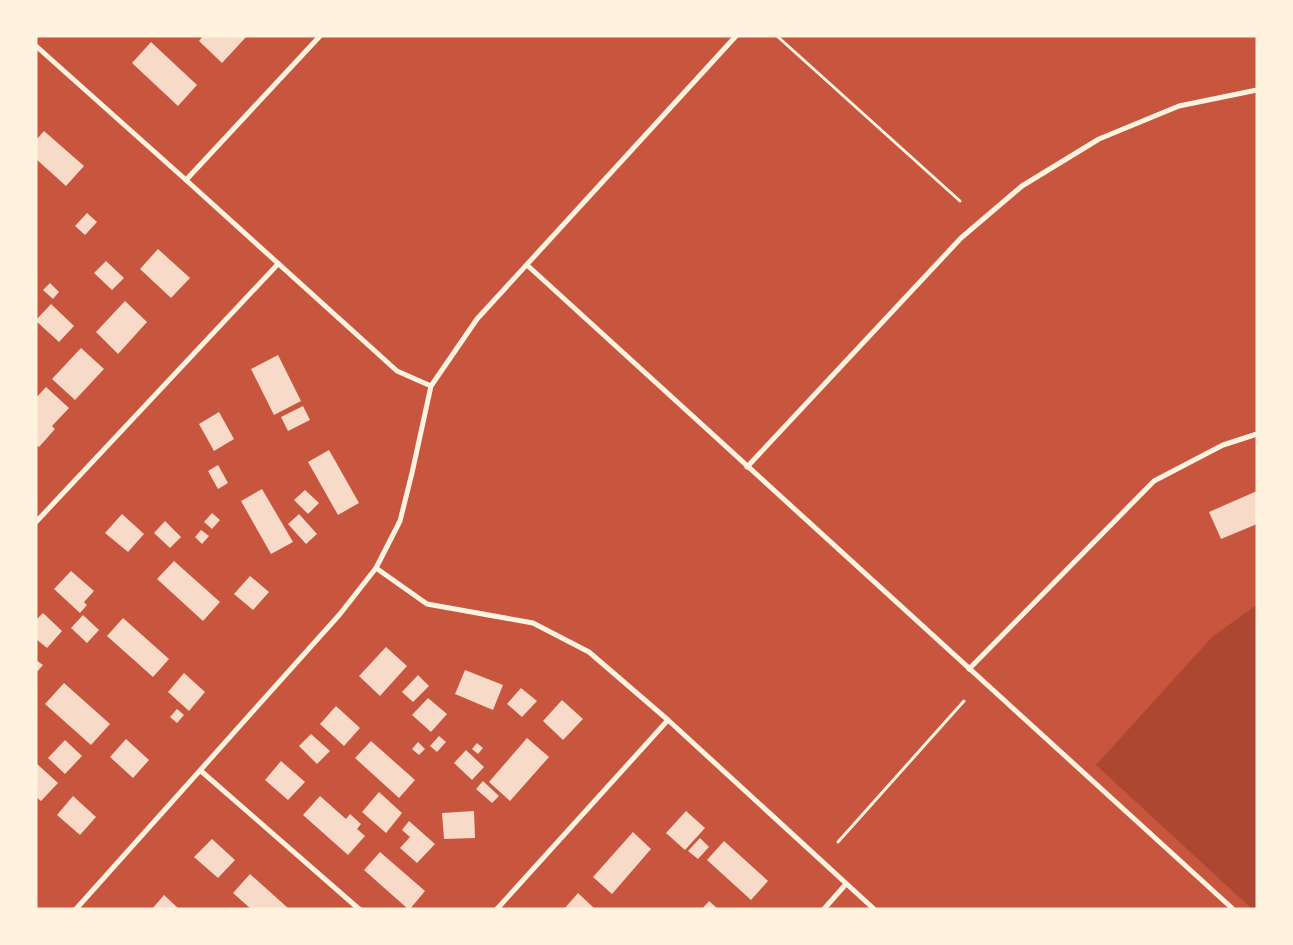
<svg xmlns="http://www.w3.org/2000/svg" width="1293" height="945" font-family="'Alegreya Sans',sans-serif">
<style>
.green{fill:#ae4732}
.building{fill:#f7dbc8}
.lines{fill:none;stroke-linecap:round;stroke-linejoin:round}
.path{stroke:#fff3e0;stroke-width:3}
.minor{stroke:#fff3e0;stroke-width:5}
</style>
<rect width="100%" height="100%" fill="#c8553d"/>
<!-- green -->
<polygon class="green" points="1255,606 1257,606 1257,909 1252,909 1096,765 1212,637"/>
<!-- building -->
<g class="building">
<polygon points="203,36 247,36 222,63 199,41"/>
<polygon points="151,42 197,85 178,106 132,63"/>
<polygon points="44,131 84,166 66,186 36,159 36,140"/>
<polygon points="87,213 97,222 85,235 75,226"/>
<polygon points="158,249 190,278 171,298 140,269"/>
<polygon points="106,261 124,278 112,290 94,273"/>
<polygon points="50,283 59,292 53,299 43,290"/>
<polygon points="125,301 147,322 118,354 96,332"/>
<polygon points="51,304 74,326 59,342 36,321 36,320"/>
<polygon points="81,348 104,369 75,400 52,379"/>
<polygon points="278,355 301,401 274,415 251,369"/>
<polygon points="46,387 69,408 52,426 55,429 39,447 36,445 36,398"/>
<polygon points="303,406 310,420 288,431 281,417"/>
<polygon points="219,412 234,439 214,451 199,424"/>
<polygon points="329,450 359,503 338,515 308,462"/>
<polygon points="218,465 228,483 218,489 208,471"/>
<polygon points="262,489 293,542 271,554 241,501"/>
<polygon points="305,490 319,503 308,514 294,500"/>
<polygon points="1257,491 1257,524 1221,539 1209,512"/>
<polygon points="212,513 220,520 212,529 204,522"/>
<polygon points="122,514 144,534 128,552 105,533"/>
<polygon points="299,514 317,534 306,544 288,524"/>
<polygon points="165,521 181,537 170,548 154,533"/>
<polygon points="201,530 209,536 202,544 195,537"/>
<polygon points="174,561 220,602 203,621 157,579"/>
<polygon points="71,571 94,591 84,602 87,605 80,613 54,589"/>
<polygon points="250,576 269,592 253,610 234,594"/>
<polygon points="43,613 62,631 47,648 36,639 36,620"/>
<polygon points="83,615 99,630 87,643 71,628"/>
<polygon points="123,618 169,659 153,677 107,636"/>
<polygon points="386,647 407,666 380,696 359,676"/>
<polygon points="36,660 43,665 36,673"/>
<polygon points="465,670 503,685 493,710 455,694"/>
<polygon points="184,673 205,692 189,711 168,692"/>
<polygon points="418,675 429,686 413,702 402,692"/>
<polygon points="64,683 110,724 91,745 45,704"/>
<polygon points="521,688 537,701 522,717 507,704"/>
<polygon points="428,698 447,714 431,732 412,715"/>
<polygon points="562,700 583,719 563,740 543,721"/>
<polygon points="336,706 360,728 344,746 320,724"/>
<polygon points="177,709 184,715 177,723 170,717"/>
<polygon points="311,734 330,751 317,764 299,746"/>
<polygon points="439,736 446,742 437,752 430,746"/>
<polygon points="527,738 549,757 510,801 489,782"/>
<polygon points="126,739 149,760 133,778 110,757"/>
<polygon points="65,740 82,756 65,774 48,758"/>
<polygon points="371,741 415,780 399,798 355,758"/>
<polygon points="418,742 425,749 419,755 412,749"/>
<polygon points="477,743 483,748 478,754 472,749"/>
<polygon points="466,750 484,767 472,780 454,763"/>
<polygon points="281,761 305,782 288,800 265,780"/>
<polygon points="36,763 58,783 41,801 36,797"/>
<polygon points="483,781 499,796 492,803 476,789"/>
<polygon points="379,792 402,813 386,833 362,812"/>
<polygon points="73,796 96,817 80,835 57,815"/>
<polygon points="320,796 346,819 350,814 361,824 357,829 365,836 348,855 303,815"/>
<polygon points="474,811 475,838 444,839 442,813"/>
<polygon points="686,811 705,828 685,850 666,833"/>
<polygon points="409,821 435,844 417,863 400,848 410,837 402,830"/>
<polygon points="633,832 651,849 612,894 593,877"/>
<polygon points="700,838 709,847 698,859 688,851"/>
<polygon points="212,839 235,860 218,878 194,857"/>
<polygon points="724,841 768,881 751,900 707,860"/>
<polygon points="380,852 425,891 410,909 408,909 364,870"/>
<polygon points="250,874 289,909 251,909 233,893"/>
<polygon points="578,893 595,909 564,909"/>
<polygon points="164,895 179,909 152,909"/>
<polygon points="709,901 718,909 702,909"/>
</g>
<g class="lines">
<!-- path -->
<g class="path">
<polyline points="777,36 960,201"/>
<polyline points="838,842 964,701"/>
</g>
<!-- minor -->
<g class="minor">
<polyline points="36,46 186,180 397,371 431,386"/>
<polyline points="186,180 320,36"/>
<polyline points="527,265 1233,909"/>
<polyline points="747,467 961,238 1022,186 1099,139 1179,106 1257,90"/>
<polyline points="36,522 278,264"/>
<polyline points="376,568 427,604 533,623 589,652 668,720 874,909"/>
<polyline points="969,669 1154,481 1223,445 1257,434"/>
<polyline points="201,771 359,909"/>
<polyline points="76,909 340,614 376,568 400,521 412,473 431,386 477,319 736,36"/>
<polyline points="497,909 668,720"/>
<polyline points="824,909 846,884"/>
</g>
</g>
<!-- border -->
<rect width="1293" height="945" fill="none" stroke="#fff3e0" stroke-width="75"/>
</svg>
